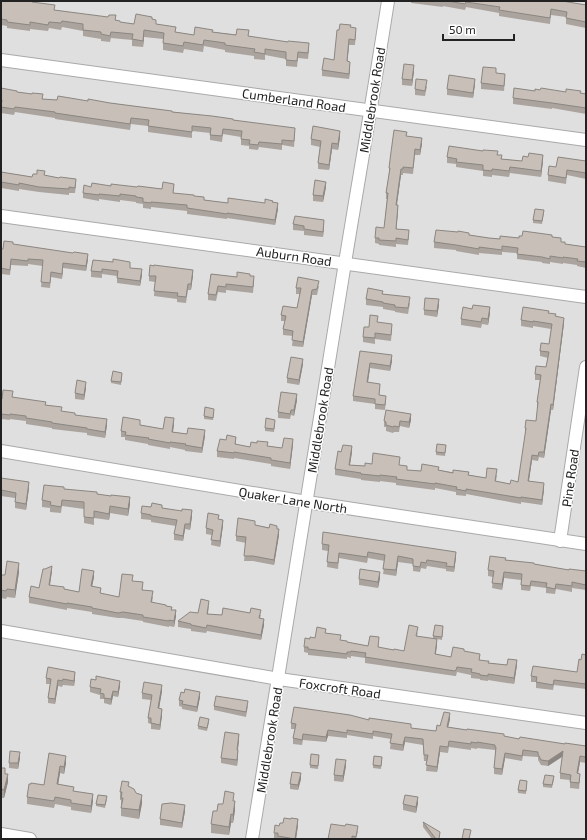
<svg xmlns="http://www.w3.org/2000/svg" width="587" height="840" font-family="'Exo 2',sans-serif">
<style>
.residential{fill:#e0dfdf}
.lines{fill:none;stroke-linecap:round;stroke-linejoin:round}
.minor-casing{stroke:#a9a9a9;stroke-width:14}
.minor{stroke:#fff;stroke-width:12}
.wall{fill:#aba49e}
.shaded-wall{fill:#8b8681}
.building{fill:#c7bfb8;stroke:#8b8681}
.labels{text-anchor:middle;stroke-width:3;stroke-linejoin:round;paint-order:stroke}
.street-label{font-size:13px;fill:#222;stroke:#fff}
</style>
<rect width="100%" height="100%" fill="#f2efe9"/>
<!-- residential -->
<g class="residential">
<polygon points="1,1 586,1 586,537 295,495 1,445"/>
<polygon points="1,457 586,550 586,839 1,839"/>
</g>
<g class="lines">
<!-- minor casing -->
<g class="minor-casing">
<g id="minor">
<polyline points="1,60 586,140"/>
<polyline points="1,216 586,297"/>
<polyline points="1,451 307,502 586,544"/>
<polyline points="560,541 586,367"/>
<polyline points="1,631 279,679 586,723"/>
<polyline points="1,834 30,839"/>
<path d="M252 839C283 651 313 463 343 275 358 183 374 92 388 1"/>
</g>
</g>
<!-- minor -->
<use href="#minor" class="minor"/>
</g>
<!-- wall -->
<g class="wall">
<polygon points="1,1 33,2 55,10 116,20 120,23 134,24 152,19 156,24 176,32 194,35 213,32 249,36 309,50 308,59 298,58 297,67 286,66 286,59 265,55 265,60 254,59 254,56 225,52 225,50 204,46 203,52 184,49 183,53 163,50 163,39 144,37 143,47 132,46 132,40 111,38 110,42 101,41 101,39 83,36 83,31 62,27 61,30 49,28 48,31 30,29 30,31 7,28 7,26 1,25"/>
<polygon points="411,1 562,1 586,5 586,28 566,24 566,17 551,15 550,24 499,16 499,13 466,7 465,10 443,6 443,7 411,3"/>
<polygon points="351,27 356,33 355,45 349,45 347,61 350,67 349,79 322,76 322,70 334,60 339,30"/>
<polygon points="414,71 412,86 402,85 402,79"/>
<polygon points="496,73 505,79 504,91 481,89 481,83"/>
<polygon points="475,84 473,98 447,95 447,89"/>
<polygon points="427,86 425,96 415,95 415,89"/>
<polygon points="1,88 43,99 57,100 110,103 233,120 295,133 294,147 282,145 282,150 259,147 258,150 249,149 249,146 241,145 241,137 223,134 222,142 210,140 210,133 192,131 192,138 148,132 148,126 131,124 130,130 55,119 55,118 15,112 14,115 1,113"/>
<polygon points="540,90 566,92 586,94 586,114 552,108 552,109 513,104 513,98 535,91"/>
<polygon points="407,136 422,144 420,155 415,155 413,174 403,173 403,175 401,175 397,205 398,211 396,229 409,236 408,245 396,244 396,247 379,245 379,244 375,243 375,238 384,228 387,199 386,199 386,193 389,173 389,168"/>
<polygon points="340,137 338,150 332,149 329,170 318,169 318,163 320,147 311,145 311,139"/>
<polygon points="498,155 502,159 522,161 543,161 541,177 510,173 509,177 492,175 492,177 483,176 483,171 456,167 456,164 447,163 447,157"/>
<polygon points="586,161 586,179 567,175 566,184 548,181 548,175 556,167"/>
<polygon points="1,172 32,177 45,176 76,185 75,193 69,193 69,195 39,192 19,189 19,191 1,188"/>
<polygon points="111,186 162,189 174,189 173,193 194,196 204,200 228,203 265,203 272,202 278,209 275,225 227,218 227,219 187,214 187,211 151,207 151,209 143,208 143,204 136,203 136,202 120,200 120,202 99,199 99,201 83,198 83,193 91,187"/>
<polygon points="326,187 323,202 313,201 313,195"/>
<polygon points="544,213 542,224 533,223 533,220"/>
<polygon points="293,224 324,225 323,237 304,235 304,231 293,230"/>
<polygon points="469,235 489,238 500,239 519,238 522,236 552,237 565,244 586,247 586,268 577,266 577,265 563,263 563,264 550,262 550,264 542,263 542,262 517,259 517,253 502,252 502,255 479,253 479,255 456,251 456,250 434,248 434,242"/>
<polygon points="13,245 88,259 86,271 63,268 62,279 51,277 50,288 41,287 43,266 28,264 28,266 11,265 10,275 1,274 1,249 3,249"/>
<polygon points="93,260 130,268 142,275 140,286 117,283 117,276 102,274 102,278 91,277 91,271"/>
<polygon points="211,274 237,277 250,276 254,282 253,293 226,290 226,293 218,292 216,301 208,300 208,294"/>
<polygon points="193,275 191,290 188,290 186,303 177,302 177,299 154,296 155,282 149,281 149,276"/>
<polygon points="319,286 317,295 312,295 303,347 292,346 293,336 283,335 283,329 285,321 281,321 281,315 297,308 300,294 296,294 296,288"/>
<polygon points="383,294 410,303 408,314 395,312 395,311 383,309 383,307 366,305 366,299"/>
<polygon points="439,305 437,317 424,315 424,310"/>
<polygon points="490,313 488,325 482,324 481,328 461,325 461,319"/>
<polygon points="549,313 556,317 564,323 553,410 551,410 544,458 539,457 538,461 532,460 529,481 544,489 542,505 521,502 521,504 466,494 466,496 456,495 456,492 435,488 435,490 396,485 396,483 380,481 380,482 361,480 361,479 335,475 335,469 341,452 352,452 350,465 365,466 372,464 400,465 407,470 421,471 439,470 486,478 497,475 496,481 510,484 518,482 526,434 525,434 525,428 536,421 538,408 537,408 537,402 540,380 535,380 535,374 546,367 548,358 540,356 540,351 549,344 551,329 533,326 533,328 521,326 521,320"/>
<polygon points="378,322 392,330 391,341 375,339 375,344 363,342 363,337 369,327"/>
<polygon points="360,351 392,361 390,371 370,368 368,382 380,389 379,395 386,401 385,410 375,409 375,404 353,401 353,396"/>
<polygon points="303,364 299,385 287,383 287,378"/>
<polygon points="122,375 121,385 111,383 111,381"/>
<polygon points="86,388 84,400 75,399 75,393"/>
<polygon points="13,397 46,405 62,411 75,415 107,425 105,438 87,435 87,433 52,429 52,428 26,424 26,421 10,419 10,420 1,419 1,399"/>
<polygon points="297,400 294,416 291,415 290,419 278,418 278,412"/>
<polygon points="214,412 213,420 204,419 204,416"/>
<polygon points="411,420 409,428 400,426 399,432 394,432 393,433 386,431 386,427 384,427 384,421"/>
<polygon points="275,423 274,432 265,431 265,428"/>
<polygon points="174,424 173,432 205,436 202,453 185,451 185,450 170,447 170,449 148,445 148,444 125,440 125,437 121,437 121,431 140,425 163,429"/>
<polygon points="236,442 236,445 250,447 268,446 282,448 293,444 290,469 271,466 271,464 234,458 234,459 217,457 217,451"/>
<polygon points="446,447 445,456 436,455 436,452"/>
<polygon points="1,478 29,488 26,510 15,508 15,498 1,496"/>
<polygon points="64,489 97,494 130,504 128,516 110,513 109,520 94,518 94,525 84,523 84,509 62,506 61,513 50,512 50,508 42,507 42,500"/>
<polygon points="151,507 162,508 192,516 190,530 185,529 183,541 174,540 174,534 176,526 151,522 151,520 141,519 141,513"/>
<polygon points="219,519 223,525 220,547 211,545 212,535 206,534 206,528"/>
<polygon points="255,525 277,529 279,535 274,565 253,561 244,561 246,543 236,541 236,536"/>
<polygon points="322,544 456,557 454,572 446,571 446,569 427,566 426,569 421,568 420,572 413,571 413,564 398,562 396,576 383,574 385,561 368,558 367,563 339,558 338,569 327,567 328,551 322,550"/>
<polygon points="506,560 569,570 586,571 586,590 572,588 572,592 556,589 555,594 546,593 546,588 531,586 530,591 521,590 521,580 504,578 502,590 492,588 493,577 488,576 488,570"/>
<polygon points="52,571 50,585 64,589 79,592 94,577 92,586 101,594 119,597 133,581 143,590 153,597 152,603 166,606 172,610 176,616 174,627 169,626 169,627 143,622 143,621 123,618 118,618 92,614 92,612 67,608 67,610 29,603 29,597 39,588"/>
<polygon points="19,572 15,598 7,597 6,599 1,598 1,575 5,575"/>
<polygon points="380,578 378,588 359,585 359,579"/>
<polygon points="209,606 208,614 222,615 261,615 260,618 264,625 261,640 207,631 206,633 191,631 191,629 178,627 178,621 198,613"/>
<polygon points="443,629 442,640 437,639 436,654 451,657 464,651 480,660 488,663 507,665 517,665 514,684 488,680 488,681 480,680 480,679 471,678 471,675 457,672 456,676 455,676 365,663 365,658 351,656 351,658 347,657 347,659 308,655 308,653 304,652 304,647 310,639 315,638 326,633 341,641 347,642 368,646 379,643 378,648 394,650 404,651 418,632 417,636 433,639 433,636"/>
<polygon points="586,655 586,689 554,685 553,690 536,688 536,682 531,682 531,676 577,672 581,660"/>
<polygon points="46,678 75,678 74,686 63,685 62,687 58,686 55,704 48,703 48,698 50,684 46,684"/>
<polygon points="120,686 118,697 113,696 111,705 104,703 104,699 100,699 100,695 90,692 90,687"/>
<polygon points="162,691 159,709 162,715 160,730 151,729 151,724 148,723 148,718 151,700 142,699 142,693"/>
<polygon points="200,697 197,712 182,709 182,707 179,706 179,700"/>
<polygon points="214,706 248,706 246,717 214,710"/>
<polygon points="450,719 448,727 519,739 586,746 586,763 580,762 578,773 580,779 579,789 570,788 570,780 560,779 560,773 562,757 548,766 541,765 538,760 538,757 523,756 522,761 505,758 502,775 494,774 494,768 496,753 495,753 495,750 477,748 477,749 471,748 471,750 449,747 448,753 440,752 437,772 426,771 427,761 424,761 423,745 405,742 403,751 390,749 391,739 373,736 373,739 347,735 347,738 328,736 326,742 303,740 302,745 293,744 293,738 295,729 291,729 291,723 369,720 411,728 436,731 440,726"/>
<polygon points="209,722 207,731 198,729 198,726"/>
<polygon points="239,740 238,750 238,756 237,766 221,763 221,758"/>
<polygon points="49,753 66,763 64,774 60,773 58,785 74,791 93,801 91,813 71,810 71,807 55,804 54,808 27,804 27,797 44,785"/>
<polygon points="319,755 318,769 310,768 310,765"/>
<polygon points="20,758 18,769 9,768 9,763"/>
<polygon points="382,760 381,769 373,768 373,765"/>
<polygon points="346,766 343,782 334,781 334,775"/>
<polygon points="1,768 8,782 4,798 2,798 2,799 1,799"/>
<polygon points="301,779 298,790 290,789 290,784"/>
<polygon points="554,779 552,788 543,787 543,784"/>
<polygon points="527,783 526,794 518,793 518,790"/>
<polygon points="129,786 142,803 139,819 121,816 121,800 120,800 120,792"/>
<polygon points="107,799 105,808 96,806 96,804"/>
<polygon points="234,801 235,810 233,823 231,823 229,835 211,833 211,824 217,811 223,804"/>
<polygon points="418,803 416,813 403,810 403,804"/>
<polygon points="185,811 182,828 160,825 160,819"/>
<polygon points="423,822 440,839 432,839 423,827"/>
<polygon points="298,825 296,839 278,839 274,838 274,833 279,826"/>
<polygon points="358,831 356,839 328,839"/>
</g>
<!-- shaded-wall -->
<g class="shaded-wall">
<polygon points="144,30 144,37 143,47 143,41"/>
<polygon points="349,39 349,45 347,67 347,61"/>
<polygon points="350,62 350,67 349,79 349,74"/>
<polygon points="414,65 414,71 412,86 412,80"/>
<polygon points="475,79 475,84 473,98 473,93"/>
<polygon points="340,131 340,137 338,150 338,144"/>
<polygon points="422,138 422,144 420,155 420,150"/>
<polygon points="332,143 332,149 329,170 329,165"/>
<polygon points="543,155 543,161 541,177 541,171"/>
<polygon points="401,169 401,175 396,210 396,205"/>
<polygon points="326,182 326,187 323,202 323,196"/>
<polygon points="278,203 278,209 275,225 275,220"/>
<polygon points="398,205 398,211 396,234 396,229"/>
<polygon points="324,220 324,225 323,237 323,232"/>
<polygon points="88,254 88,259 86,271 86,266"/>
<polygon points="63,263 63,268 62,279 62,274"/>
<polygon points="142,269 142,275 140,286 140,281"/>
<polygon points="193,270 193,275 191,290 191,284"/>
<polygon points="312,290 312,295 303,347 303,342"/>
<polygon points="439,299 439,305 437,317 437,311"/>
<polygon points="490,307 490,313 488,325 488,319"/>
<polygon points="564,318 564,323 553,410 553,405"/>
<polygon points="392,355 392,361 390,371 390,366"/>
<polygon points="303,359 303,364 299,385 299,380"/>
<polygon points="370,363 370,368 367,388 367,382"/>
<polygon points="86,382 86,388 84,400 84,395"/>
<polygon points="297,394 297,400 294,416 294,410"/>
<polygon points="551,404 551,410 544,458 544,452"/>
<polygon points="411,414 411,420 409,428 409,422"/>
<polygon points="174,418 174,424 172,438 172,432"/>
<polygon points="107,419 107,425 105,438 105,432"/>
<polygon points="205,430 205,436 202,453 202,448"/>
<polygon points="293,439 293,444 290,469 290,463"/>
<polygon points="352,446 352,452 349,470 349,465"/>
<polygon points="532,455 532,460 528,486 528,481"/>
<polygon points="29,482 29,488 26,510 26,504"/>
<polygon points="544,483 544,489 542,505 542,500"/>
<polygon points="130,497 130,504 128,516 128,509"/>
<polygon points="110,506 110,513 109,520 109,514"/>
<polygon points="192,510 192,516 190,530 190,524"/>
<polygon points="223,520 223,525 220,547 220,541"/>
<polygon points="185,524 185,529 183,541 183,536"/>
<polygon points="279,529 279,535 274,565 274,560"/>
<polygon points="456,552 456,557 454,572 454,567"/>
<polygon points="398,556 398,562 396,576 396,570"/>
<polygon points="19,563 19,572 15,598 15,590"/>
<polygon points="52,566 52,571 49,590 49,585"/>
<polygon points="94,571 94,577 91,592 91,586"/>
<polygon points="380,572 380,578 378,588 378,582"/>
<polygon points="504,572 504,578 502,590 502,584"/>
<polygon points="176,610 176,616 174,627 174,621"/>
<polygon points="264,619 264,625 261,640 261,635"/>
<polygon points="437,639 437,645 435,660 435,654"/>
<polygon points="517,660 517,665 514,684 514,678"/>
<polygon points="75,672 75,678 74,686 74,681"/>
<polygon points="58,680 58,686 55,704 55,699"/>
<polygon points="120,681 120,686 118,697 118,692"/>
<polygon points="162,685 162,691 158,714 158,708"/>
<polygon points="113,691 113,696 111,705 111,699"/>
<polygon points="200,692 200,697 197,712 197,707"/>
<polygon points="162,709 162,715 160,730 160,725"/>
<polygon points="450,713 450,719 447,732 447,727"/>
<polygon points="328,730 328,736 326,742 326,737"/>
<polygon points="239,734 239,740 237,755 237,750"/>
<polygon points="405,737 405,742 403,751 403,745"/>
<polygon points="440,746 440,752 437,772 437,767"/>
<polygon points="238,750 238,756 237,766 237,760"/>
<polygon points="563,751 563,756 548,766 548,761"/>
<polygon points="20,752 20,758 18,769 18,763"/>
<polygon points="505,753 505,758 502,775 502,769"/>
<polygon points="66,756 66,763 64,774 64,767"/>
<polygon points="580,756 580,762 577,779 577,773"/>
<polygon points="346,760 346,766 343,782 343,776"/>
<polygon points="60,766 60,773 57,791 57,784"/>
<polygon points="301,773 301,779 298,790 298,785"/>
<polygon points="8,774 8,782 4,798 4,790"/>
<polygon points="93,794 93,801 91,813 91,806"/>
<polygon points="142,795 142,803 139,819 139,810"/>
<polygon points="418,797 418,803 416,813 416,807"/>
<polygon points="235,801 235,810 233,823 233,815"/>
<polygon points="185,805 185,811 182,828 182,823"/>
<polygon points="231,814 231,823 229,835 229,827"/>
<polygon points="298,819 298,825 296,839 295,839"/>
</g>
<!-- building -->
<g class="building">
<polygon points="1,1 32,1 32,2 55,5 54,10 108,17 109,15 116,15 115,20 120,21 120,22 134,24 136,14 152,17 152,19 156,20 156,24 176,27 175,32 194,35 195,27 213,30 212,32 236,35 237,29 249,30 248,36 288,42 288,41 309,43 308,53 298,52 297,61 286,60 286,52 265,49 265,54 254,52 255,49 225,45 225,43 204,40 203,45 184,42 183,46 163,43 164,33 144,30 143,41 132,39 133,34 111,32 110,36 101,34 101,32 83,30 83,24 62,21 61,23 49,22 48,25 30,22 30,25 7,22 7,20 1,19"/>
<polygon points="447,1 562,1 586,5 586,22 566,18 567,12 551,9 550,18 499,10 500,7 466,2 465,4"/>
<polygon points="340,24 351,25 350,27 356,28 355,40 349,39 347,61 350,62 349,74 322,70 324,58 334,60 337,30 339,30"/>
<polygon points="404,64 414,65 412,80 402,79"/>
<polygon points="483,67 496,68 496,73 505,74 504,86 481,83"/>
<polygon points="449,75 475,79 473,93 447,89"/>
<polygon points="416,79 427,80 425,91 415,89"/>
<polygon points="1,88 17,91 17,92 32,94 32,93 43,94 42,99 57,100 58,96 88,101 88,99 110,103 172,111 172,112 212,116 233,119 233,120 295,128 294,141 282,140 282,144 259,142 258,145 249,144 250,140 241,139 242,131 223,129 222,136 210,135 211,128 192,126 192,132 148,126 149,120 131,118 130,124 55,113 55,112 15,107 14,109 1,107 2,100 1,100"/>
<polygon points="514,88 535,91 535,89 540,90 541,88 566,92 566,89 581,91 580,93 586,94 586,108 552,103 513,98"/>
<polygon points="313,126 340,131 338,144 332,143 329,165 318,163 321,141 311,139"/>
<polygon points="394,130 407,132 406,136 422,138 420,150 415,149 413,168 403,167 403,169 401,169 396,205 398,205 396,229 409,230 408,240 396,238 396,241 379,240 379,238 375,238 376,227 384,228 388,193 386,193 390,168 389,168 391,152"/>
<polygon points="449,146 483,151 483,150 498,151 497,155 502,155 501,159 522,161 523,156 528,157 529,153 543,155 541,171 510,167 509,171 492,169 492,171 483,170 483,165 456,162 457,159 447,157"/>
<polygon points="558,157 586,161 586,173 567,170 566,178 548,175 549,166 556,167"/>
<polygon points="37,170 45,171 44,175 59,178 60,177 76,179 75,188 69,187 69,189 39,187 19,183 19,185 1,182 1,172 32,177 33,174 37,174"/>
<polygon points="315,180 326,182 323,196 313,195"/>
<polygon points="163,182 174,184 173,193 194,195 194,196 204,197 204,200 228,203 228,198 265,203 265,199 273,201 272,202 278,203 275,220 227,213 227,214 187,208 187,205 151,202 151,203 143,202 143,198 136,197 136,196 120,194 120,196 99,194 99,195 83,193 84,185 91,187 92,183 111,186 111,184 137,187 138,186 162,189"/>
<polygon points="535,209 544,210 542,221 533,220"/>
<polygon points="295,216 324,220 323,232 304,229 304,226 293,224"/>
<polygon points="436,230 458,232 458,231 469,233 469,235 489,238 500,239 500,236 519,238 519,236 522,236 523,231 552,235 552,237 561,238 561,242 565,242 565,244 586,247 586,262 577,261 578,259 563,257 563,258 550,256 550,259 542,257 517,254 518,248 502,246 502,250 479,247 479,249 456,245 434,242"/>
<polygon points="4,241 13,242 13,244 73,253 74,252 88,254 86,266 63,263 62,274 51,272 50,283 41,282 43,260 28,259 28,261 11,259 10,270 1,268 1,249 3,249"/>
<polygon points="113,259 130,262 130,268 142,269 140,281 117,278 118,271 102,269 102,272 91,271 93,260 113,262"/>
<polygon points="150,265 154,266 154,265 193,270 191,284 188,284 186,297 177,296 178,293 154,291 156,276 149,276"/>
<polygon points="237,272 250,274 250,276 254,276 253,287 226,284 226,287 218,286 216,295 208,294 211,274 237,277"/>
<polygon points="298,277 319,281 317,289 312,290 303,342 292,340 293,331 283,329 286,316 281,315 283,306 297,308 301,288 296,288"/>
<polygon points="368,288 383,291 382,294 410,297 408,308 395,307 395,305 383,303 383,302 366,299"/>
<polygon points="425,298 439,299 437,311 424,310"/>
<polygon points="473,305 490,307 488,319 482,318 481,322 461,319 463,307 472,309"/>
<polygon points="523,307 549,311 548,313 556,314 555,316 564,318 553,405 551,404 544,452 539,452 538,456 532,455 528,481 544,483 542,500 521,497 521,498 466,489 466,491 456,489 457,487 435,483 435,484 396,479 397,477 380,475 380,476 361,474 361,473 335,469 338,451 341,452 343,445 352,446 349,465 365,466 365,463 372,464 373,453 400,457 399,465 407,466 407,470 421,471 422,464 439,467 438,470 453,473 453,470 469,472 468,475 486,478 487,468 497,469 495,481 510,484 511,480 518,482 526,428 525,428 526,420 536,421 538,402 537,402 541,375 535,374 536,366 546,367 549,352 540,351 541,343 549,344 552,324 533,321 533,322 521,320"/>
<polygon points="370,315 378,316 377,322 392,324 391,335 375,333 375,338 363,337 364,327 369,327"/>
<polygon points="360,351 392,355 390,366 370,363 367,382 380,384 379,395 386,396 385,405 375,404 375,399 353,396"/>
<polygon points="291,357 303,359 299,380 287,378"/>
<polygon points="113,371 122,373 121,382 111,381"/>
<polygon points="77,380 86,382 84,395 75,393"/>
<polygon points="3,390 13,391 12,397 46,402 45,405 62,407 61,411 75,413 75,415 107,419 105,432 87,429 87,428 52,423 52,422 26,418 26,416 10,414 10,415 1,414 1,399 2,399"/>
<polygon points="281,392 297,394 294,410 291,410 290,414 278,412"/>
<polygon points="205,407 214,409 213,418 204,416"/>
<polygon points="386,410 411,414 409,422 400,421 399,427 394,426 393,427 386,425 386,422 384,421"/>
<polygon points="123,417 140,420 140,425 163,429 165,417 174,418 172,432 187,434 188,428 205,430 202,448 185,445 186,444 170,442 170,443 148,439 149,438 125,435 126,432 121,431"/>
<polygon points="266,418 275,420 274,429 265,428"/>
<polygon points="227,435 236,437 235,444 250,447 251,442 257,443 257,441 268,442 267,446 282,448 284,438 293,439 290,463 271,460 271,458 234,452 234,453 217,451 220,439 226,440"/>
<polygon points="437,444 446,445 445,453 436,452"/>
<polygon points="1,478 29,482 26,504 15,502 16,493 1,490 1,493"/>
<polygon points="44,485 64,487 64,489 97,492 97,494 111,496 111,495 130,497 128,509 110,506 109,514 94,511 94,518 84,517 84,502 62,500 61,507 50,505 51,502 42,500"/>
<polygon points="152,503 162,505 162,508 182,511 182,509 192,510 190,524 185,524 183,536 174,534 177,520 151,516 151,515 141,513 142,506 151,507"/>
<polygon points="208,513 219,515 218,519 223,520 220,541 211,540 213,530 206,528"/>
<polygon points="238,518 255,521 255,525 269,528 270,524 277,526 277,529 279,529 274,560 253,556 244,556 246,537 236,536"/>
<polygon points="323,532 456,552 454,567 446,566 447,563 427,560 426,563 421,562 420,567 413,566 413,559 398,556 396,570 383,569 385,555 368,552 367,557 339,553 338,563 327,562 329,545 322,544"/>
<polygon points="490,556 506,558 505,560 534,563 534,564 569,570 569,569 586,571 586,585 572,582 572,586 556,584 555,589 546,587 547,583 531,581 530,586 521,585 522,574 504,572 502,584 492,583 494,571 488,570"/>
<polygon points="7,561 19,563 15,590 7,589 6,591 1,590 1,575 5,575"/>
<polygon points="52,566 49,585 64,587 64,589 79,592 82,569 94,571 91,586 101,588 100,593 119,597 122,574 133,575 132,581 143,582 142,590 153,591 151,602 166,605 166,606 172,607 171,610 176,610 174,621 169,620 169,621 143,617 143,615 123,612 118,613 92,608 92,607 67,603 67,604 29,597 31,586 39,588 43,569 45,569"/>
<polygon points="360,569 380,572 378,582 359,579"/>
<polygon points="201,599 209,601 207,614 222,615 223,608 250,613 251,608 261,610 259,618 264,619 261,635 207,625 206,628 191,625 191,624 178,621 190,612 198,613"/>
<polygon points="409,625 418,627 416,636 437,639 435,654 451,657 453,647 464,649 464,651 480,654 479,660 487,661 489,661 488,663 507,665 508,659 517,660 514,678 488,674 488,676 480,675 480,674 471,672 472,669 457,667 456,670 455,671 365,657 366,653 351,651 351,652 347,652 347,654 308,649 308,647 304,647 305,638 310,639 310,637 315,638 317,627 326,629 325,633 341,635 340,640 347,641 347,642 368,646 370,636 379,637 378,647 394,650 394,649 404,651"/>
<polygon points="435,625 443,626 442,637 433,636"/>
<polygon points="582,654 586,655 586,684 554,680 553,685 536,682 537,677 531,676 533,666 577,672 579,659 581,660"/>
<polygon points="48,667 75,672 74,681 63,679 62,681 58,680 55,699 48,698 51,679 46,678"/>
<polygon points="96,676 120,681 118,692 113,691 111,699 104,698 104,694 100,693 101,689 90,687 91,679 96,680"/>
<polygon points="144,682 162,685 158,708 162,709 160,725 151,723 151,718 148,718 152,695 142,693"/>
<polygon points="185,689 200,692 197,707 182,704 183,701 179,700 181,692 184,693"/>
<polygon points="216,696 248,701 246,712 214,706"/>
<polygon points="294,707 350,715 369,720 369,718 411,724 411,728 436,731 437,725 440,726 444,712 450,713 447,727 467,730 467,729 504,734 504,736 519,739 520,737 565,744 565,743 586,746 586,757 580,756 577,773 580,774 579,783 570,782 571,775 560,773 563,751 548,761 541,760 538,754 538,752 523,750 522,756 505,753 502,769 494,768 496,747 495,747 495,745 477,742 477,743 471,742 471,744 449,741 448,747 440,746 437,767 426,765 428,755 424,755 423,739 405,737 403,745 390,743 392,734 373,731 373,734 347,730 347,733 328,730 326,737 303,734 302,740 293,738 296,724 291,723"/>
<polygon points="200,717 209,719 207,728 198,726"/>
<polygon points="225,732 239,734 237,750 238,750 237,760 221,758"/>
<polygon points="10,751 20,752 18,763 9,763"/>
<polygon points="49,753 66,756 64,767 60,766 57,784 74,787 73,791 93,794 91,806 71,803 71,800 55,797 54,801 27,797 29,784 31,784 31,783 44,785"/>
<polygon points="311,754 319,755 318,766 310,765"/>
<polygon points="374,756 382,757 381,766 373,765"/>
<polygon points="336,759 346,760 343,776 334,775"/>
<polygon points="1,768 5,768 5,774 8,774 4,790 2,789 2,791 1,791"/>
<polygon points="292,772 301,773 298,785 290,784"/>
<polygon points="545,775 554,776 552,785 543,784"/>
<polygon points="520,780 527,781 526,791 518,790"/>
<polygon points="122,781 129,782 128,786 134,789 136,793 142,795 139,810 121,808 123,798 121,798 122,792 120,792"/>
<polygon points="225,791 234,793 233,801 235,801 233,815 231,814 229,827 211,824 213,811 217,811 218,804 223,804"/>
<polygon points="98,795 107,796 105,805 96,804"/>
<polygon points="405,795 418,797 416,807 403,804"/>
<polygon points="171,803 185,805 182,823 160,819 162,804"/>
<polygon points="284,818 291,819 291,818 298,819 295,839 278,836 278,833 274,833 275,825 279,826 280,823 283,823"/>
<polygon points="423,822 440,832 439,839 436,839"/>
<polygon points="331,824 345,826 346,824 358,826 356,837 352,836 352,839 328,839"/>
<polygon points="464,829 471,830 469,839 462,839"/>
</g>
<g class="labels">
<!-- street labels -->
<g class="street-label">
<text transform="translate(294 100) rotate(8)" y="5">Cumberland Road</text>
<text transform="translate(372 100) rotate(-81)" y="5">Middlebrook Road</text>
<text transform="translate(294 256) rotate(8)" y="5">Auburn Road</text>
<text transform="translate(320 420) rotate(-81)" y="5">Middlebrook Road</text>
<text transform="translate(570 478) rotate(-82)" y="5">Pine Road</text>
<text transform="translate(293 500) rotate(9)" y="5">Quaker Lane North</text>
<text transform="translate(340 688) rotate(8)" y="5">Foxcroft Road</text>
<text transform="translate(269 740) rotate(-81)" y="5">Middlebrook Road</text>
</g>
</g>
<!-- border -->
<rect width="587" height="840" fill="none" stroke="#222222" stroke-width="4"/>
<!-- scale -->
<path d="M443 34v6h71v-6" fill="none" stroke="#222222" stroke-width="2"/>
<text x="449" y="34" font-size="12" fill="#222222" stroke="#ffffff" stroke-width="3" paint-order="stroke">50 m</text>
</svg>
